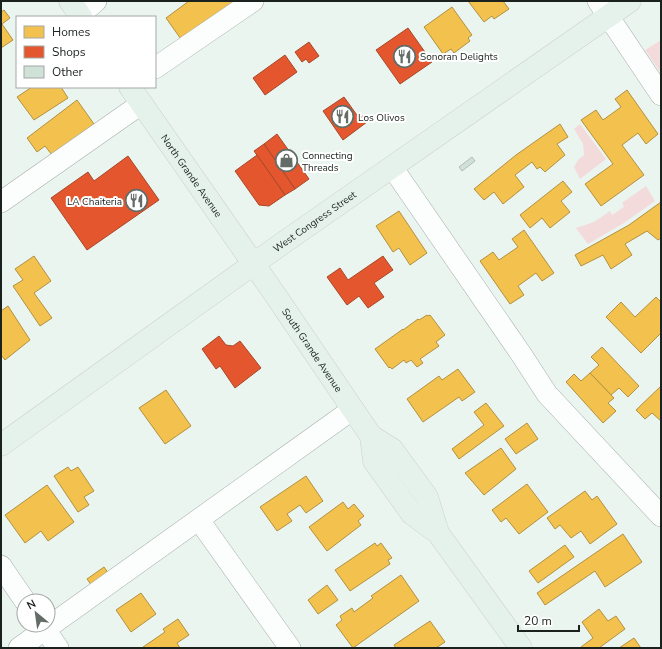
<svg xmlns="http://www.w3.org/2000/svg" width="662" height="649" viewBox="0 0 662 649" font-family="'Nunito Sans',sans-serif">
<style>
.green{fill:#f3dbdb}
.homes{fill:#f2c14e;stroke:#b29140}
.shops{fill:#e4572e;stroke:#a84729}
.building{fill:#d0e1d8;stroke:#b5bcb8}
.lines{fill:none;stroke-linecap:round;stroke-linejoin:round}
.minor-casing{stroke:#a7afab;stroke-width:22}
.major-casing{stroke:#cacfcc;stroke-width:23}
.minor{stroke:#fcfefd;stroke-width:21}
.major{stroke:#e5f1eb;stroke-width:22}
.labels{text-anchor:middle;stroke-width:4;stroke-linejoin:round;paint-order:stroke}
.poi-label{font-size:10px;fill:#1b221e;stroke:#fff;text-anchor:start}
.street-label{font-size:10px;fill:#1b221e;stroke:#fff}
</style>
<rect width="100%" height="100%" fill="#ebf5f0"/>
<g class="green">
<path d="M661,40V73L645,50Z"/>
<path d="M580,124L606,159L580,179L574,167L578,160L584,155L583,144L574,129Z"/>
<path d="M646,186L655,201L624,223L588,244L576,228L594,222L610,211L612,215L624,207L622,203Z"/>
</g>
<g class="homes">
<path d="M189,1H242L183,42L166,18Z"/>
<path d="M468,1H503L509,9L494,19L492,16L484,22Z"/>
<path d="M452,7L472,35L468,38L470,41L454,53L451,49L443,54L424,27Z"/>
<path d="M4,10L10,18L2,24L13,40L1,48V12Z"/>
<path d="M32,87H61L68,98L34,120L17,97Z"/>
<path d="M627,90L658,134L646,144L638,133L622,145L644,175L601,206L585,184L613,164L581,120L596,110L603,120L621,107L615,99Z"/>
<path d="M77,100L94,124L52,155L45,146L37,152L27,138Z"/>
<path d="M560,124L568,137L557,144L565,155L545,172L540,167L537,169L532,162L515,175L524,187L503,204L494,192L484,200L474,189L516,155Z"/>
<path d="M563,181L572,192L561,201L570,212L550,228L542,218L530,228L520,215Z"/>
<path d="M661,202V238L658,240L647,231L625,244L632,255L611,269L603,255L581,266L575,255L629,225Z"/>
<path d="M399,211L427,253L410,265L399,248L393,252L376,226Z"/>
<path d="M524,230L554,273L542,281L536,273L518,286L524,295L510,304L480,261L493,252L499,260L518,247L512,239Z"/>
<path d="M34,256L51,281L34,293L52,318L40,326L13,286L23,280L15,269Z"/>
<path d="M656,297L661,302V333L641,353L606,317L621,302L635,317Z"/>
<path d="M8,306L30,340L5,360L1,355V311Z"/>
<path d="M427,315L428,316L430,315L445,335L436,342L439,346L420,359L423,363L417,367L411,360L406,363L404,360L392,369L390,367L389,368L375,349L403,329V330L418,319L419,320Z"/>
<path d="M602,347L639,386L628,397L619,388L611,395L590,373L599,365L591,357Z"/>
<path d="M458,369L475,392L462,401L459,397L423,422L407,399L439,376L442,380Z"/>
<path d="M590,373L614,398L608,403L616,411L603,423L566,382L574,374L581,381Z"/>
<path d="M661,386V421L652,413L645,419L636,410Z"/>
<path d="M166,390L191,426L165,444L139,408Z"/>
<path d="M486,403L504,426L459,459L452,449L484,425L474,412Z"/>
<path d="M527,423L538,439L516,454L505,439Z"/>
<path d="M501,448L516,469L484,495L465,473Z"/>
<path d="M68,467L71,471L78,467L94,491L84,497L89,505L78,512L54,476Z"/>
<path d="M306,476L323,501L306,513L300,505L287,514L292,521L277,531L260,507Z"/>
<path d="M527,484L548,512L519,534L506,518L501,522L492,510Z"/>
<path d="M47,485L74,522L48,541L41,531L25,543L5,515Z"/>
<path d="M585,491L592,500L597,496L617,524L590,544L581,531L571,538L560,525L555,529L547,518Z"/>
<path d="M343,502L348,509L354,504L364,516L358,521L361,525L327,551L309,527Z"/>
<path d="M623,534L642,562L605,587L595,571L545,605L537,593Z"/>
<path d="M375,543L377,546L381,543L392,558L388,560L390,564L350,591L335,570Z"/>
<path d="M565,545L574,557L538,583L529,571Z"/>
<path d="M104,567L111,577L94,589L87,579Z"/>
<path d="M401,575L419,601L353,648L336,625L342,620L340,616L352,608L354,612L373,598L371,596Z"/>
<path d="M327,585L338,600L318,614L308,600Z"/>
<path d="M141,593L156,614L131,632L116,610Z"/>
<path d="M599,609L608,621L616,616L625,629L599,648H581V647L593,638L582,622Z"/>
<path d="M178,619L189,635L177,643L180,648H143V647L165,632L163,629Z"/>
<path d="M430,621L445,642L436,648H396L394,645Z"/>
<path d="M634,638L641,648H619Z"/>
</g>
<g class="shops">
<path d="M408,28L432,62L400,84L376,50Z"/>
<path d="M309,42L319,56L309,63L306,59L302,62L295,52Z"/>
<path d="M285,55L297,72L265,95L253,78Z"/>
<path d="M344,97L359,118L363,116L367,122L343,140L323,111Z"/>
<path d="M277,134L309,179L295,189L264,144Z"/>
<path d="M264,144L295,189L285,195L254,151Z"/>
<path d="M257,155L285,195L269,206L259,205L235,171Z"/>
<path d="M128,156L159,200L87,250L51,198L88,172L94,181Z"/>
<path d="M383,256L393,270L374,283L384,297L368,308L359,296L347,305L327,277L340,268L348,280Z"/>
<path d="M219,336L226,345L233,346L240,341L261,368L235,388L220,366L216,369L202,349Z"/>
</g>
<path class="building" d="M472,157L475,161L462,171L459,167Z"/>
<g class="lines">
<defs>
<g id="minor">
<path d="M598,1L661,95"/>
<path d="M80,15L96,1"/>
<path d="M155,68L253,1"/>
<path d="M392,167L521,354L547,394L661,516"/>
<path d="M1,202L141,104"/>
<path d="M199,520L290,648"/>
<path d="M1,566L25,601"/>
<path d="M42,625L58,648"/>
<path d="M19,648L353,409"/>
</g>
<g id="major">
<path d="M70,1L81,17"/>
<path id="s1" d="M130,87L276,296L371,436L392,449L427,497L438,533"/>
<path d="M371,436L374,461L412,514L438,533L521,648"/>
<path id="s2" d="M1,445L280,245L630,1"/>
</g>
</defs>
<use href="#minor" class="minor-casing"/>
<use href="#major" class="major-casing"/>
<use href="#minor" class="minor"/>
<use href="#major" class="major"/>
</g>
<defs>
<symbol id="restaurant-ring" viewBox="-11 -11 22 22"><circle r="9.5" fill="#fff" stroke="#646c68" stroke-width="1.5"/><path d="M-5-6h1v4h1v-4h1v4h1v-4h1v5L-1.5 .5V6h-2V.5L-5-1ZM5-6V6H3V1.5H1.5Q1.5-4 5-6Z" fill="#646c68"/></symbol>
<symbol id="shop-ring" viewBox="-11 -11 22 22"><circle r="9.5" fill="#fff" stroke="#646c68" stroke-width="1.5"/><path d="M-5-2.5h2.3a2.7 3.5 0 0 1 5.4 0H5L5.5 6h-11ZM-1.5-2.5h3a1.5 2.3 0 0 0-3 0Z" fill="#646c68"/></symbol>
</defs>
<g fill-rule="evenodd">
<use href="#restaurant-ring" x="392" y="44" width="25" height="25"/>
<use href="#restaurant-ring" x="330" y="104" width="25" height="25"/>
<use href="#shop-ring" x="274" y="148" width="25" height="25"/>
<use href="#restaurant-ring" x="124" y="188" width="25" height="25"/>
</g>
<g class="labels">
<g class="poi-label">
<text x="420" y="60">Sonoran Delights</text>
<text x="358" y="121">Los Olivos</text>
<text x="302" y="159">Connecting<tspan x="302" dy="12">Threads</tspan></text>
<text x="122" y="205" text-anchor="end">LA Chaiteria</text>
</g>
<g class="street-label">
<text dy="4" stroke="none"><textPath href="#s1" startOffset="108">North Grande Avenue</textPath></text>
<text dy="4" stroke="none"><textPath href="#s2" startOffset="385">West Congress Street</textPath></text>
<text dy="4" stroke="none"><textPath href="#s1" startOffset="320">South Grande Avenue</textPath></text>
</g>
</g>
<rect width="662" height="649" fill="none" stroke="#1b221e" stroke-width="4"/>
<rect x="16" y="16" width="140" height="72" fill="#ffffff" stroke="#a4a7a5"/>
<rect x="24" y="26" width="20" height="12" fill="#f2c14e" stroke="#a4a7a5"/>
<text x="52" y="36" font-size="12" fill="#1b221e">Homes</text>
<rect x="24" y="46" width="20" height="12" fill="#e4572e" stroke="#a4a7a5"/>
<text x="52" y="56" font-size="12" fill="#1b221e">Shops</text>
<rect x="24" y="66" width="20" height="12" fill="#d0e1d8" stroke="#a4a7a5"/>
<text x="52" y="76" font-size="12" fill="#1b221e">Other</text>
<g transform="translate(36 613) rotate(331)"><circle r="19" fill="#ffffff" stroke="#a4a7a5"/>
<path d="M0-3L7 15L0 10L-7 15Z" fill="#646c68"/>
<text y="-6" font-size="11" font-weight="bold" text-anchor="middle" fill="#1b221e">N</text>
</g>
<path d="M518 625v6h61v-6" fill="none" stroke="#1b221e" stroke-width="2"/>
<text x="524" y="625" font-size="12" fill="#1b221e" stroke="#ffffff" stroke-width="3" paint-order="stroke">20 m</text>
</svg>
